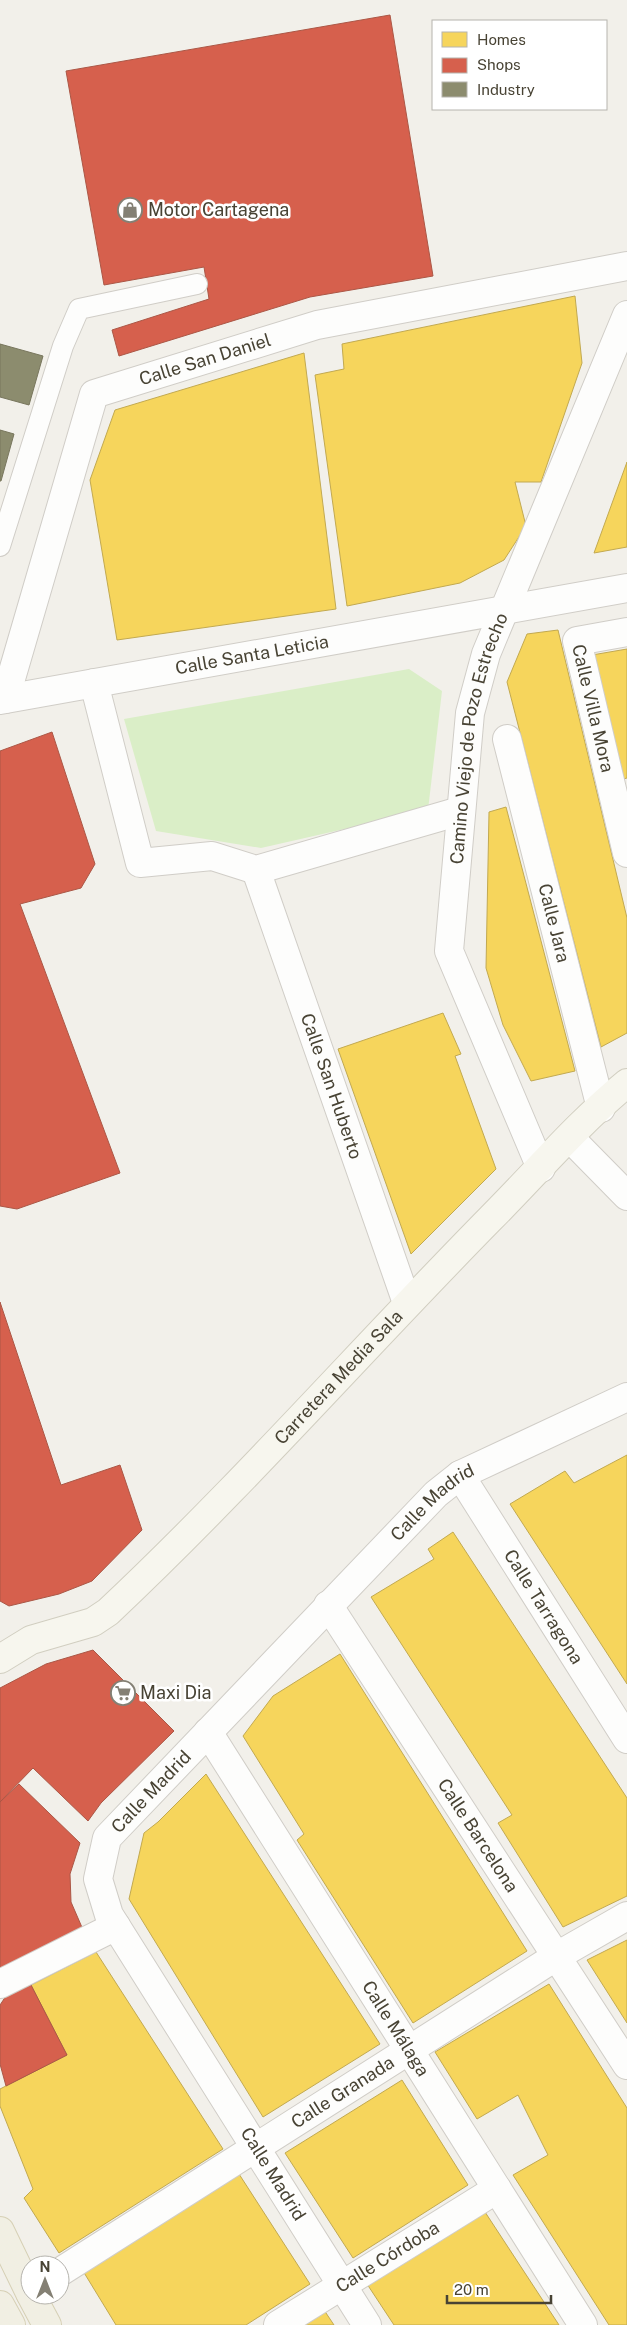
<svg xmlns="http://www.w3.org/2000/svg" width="627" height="2325" viewBox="0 0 627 2325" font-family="'Public Sans',sans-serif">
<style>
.green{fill:#daeec7}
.homes{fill:#f6d55c;stroke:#c2a950}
.shops{fill:#d6604d;stroke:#ab5746}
.industry{fill:#8c8c6e;stroke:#78765d}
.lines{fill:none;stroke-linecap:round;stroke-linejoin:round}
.lane-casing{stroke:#d0cdc7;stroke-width:22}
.street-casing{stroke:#d0cdc7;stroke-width:30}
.secondary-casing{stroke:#d1cec0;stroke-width:30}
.primary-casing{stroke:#d6d0b5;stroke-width:30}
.lane{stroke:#fdfdfc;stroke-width:20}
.street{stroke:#fdfdfc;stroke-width:28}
.secondary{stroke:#f7f6ee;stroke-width:28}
.primary{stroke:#f1efe3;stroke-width:28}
.labels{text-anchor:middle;stroke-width:5;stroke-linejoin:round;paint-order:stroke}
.poi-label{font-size:18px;fill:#484334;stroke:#fff;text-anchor:start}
.street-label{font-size:18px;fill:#484334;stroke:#fff}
</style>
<rect width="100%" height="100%" fill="#f2f0ea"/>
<path class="green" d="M409,669L442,691L428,810L261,848L156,831L124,719Z"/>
<g class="homes">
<path d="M575,296L582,363L541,482H515L526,526L504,560L460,583L347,606L315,375L344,369L342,344Z"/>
<path d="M304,353L336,609L117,640L90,480L115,410Z"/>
<path d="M627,462V547L594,553Z"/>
<path d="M558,630L627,918V1033L601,1047L507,682L527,634Z"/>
<path d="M627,649V778L623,779L592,655Z"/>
<path d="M506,807L575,1071L531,1081L503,1025L486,968L489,812Z"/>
<path d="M443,1013L461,1054L455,1056L496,1169L411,1254L338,1049Z"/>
<path d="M627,1455V1684L510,1504L565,1471L574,1483Z"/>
<path d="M453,1532L627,1798V1896L563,1927L498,1823L512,1815L371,1597L434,1559L428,1549Z"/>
<path d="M340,1654L527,1951L413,2023L297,1840L304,1834L243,1736L273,1696Z"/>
<path d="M206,1774L380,2044L263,2117L129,1899L144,1833L158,1822Z"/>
<path d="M627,1940V2023L587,1960Z"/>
<path d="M96,1952L223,2149L59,2253L24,2198L33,2189L0,2106V2089L67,2055L31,1985Z"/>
<path d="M549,1984L627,2108V2325H609L513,2175L548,2155L518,2095L477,2119L435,2052Z"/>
<path d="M402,2080L468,2185L353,2258L285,2153Z"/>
<path d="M239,2174L310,2284L246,2325H116L83,2271Z"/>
<path d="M485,2212L559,2325H394L367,2284Z"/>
<path d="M324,2310L334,2325H301Z"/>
</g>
<g class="shops">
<path d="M390,15L433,276L310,297L119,356L112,330L209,299L204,267L104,285L66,71Z"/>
<path d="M52,732L95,864L81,888L20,904L120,1173L17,1209L0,1206V751Z"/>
<path d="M0,1302L61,1485L120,1465L142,1530L92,1581L59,1594L9,1606L0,1601Z"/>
<path d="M93,1650L174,1731L101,1803L88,1821L33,1768L0,1802V1688L46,1664Z"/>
<path d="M19,1784L80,1843L70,1874L71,1902L84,1932L0,1974V1802Z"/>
<path d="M31,1985L67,2055L6,2086L0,2064V2005L6,1996Z"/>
</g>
<g class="industry">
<path d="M0,344L43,356L29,405L0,397Z"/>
<path d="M0,430L14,434L1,481H0Z"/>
</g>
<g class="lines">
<defs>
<path id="lane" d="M0,546L63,346L79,309L197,284"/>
<g id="street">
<path id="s1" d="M627,632L577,641L627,853"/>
<path d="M94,683L140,863L212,856L256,870L460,811"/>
<path id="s2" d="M5,699L94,394L317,325L627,266"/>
<path id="s3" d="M0,700L627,588"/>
<path id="s4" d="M507,739L601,1108"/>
<path id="s5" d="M256,870L407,1303"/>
<path d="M570,1138L627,1196"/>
<path id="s6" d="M541,1168L449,951L470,713L486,654L627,315"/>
<path id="s7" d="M460,1475L627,1739"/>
<path id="s8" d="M328,1605L627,2065"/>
<path id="s9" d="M208,1732L583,2325"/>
<path d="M0,1984L116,1926"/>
<path id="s10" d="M60,2272L557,1956L627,1916"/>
<path id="s11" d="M278,2325L497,2189"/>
<path id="s12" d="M367,2325L109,1915L98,1879L107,1838L436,1494L460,1475L627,1397"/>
</g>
<g id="secondary">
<path id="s13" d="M0,1659L31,1640L93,1622L108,1612C241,1487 362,1349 490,1219C535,1174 578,1123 627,1083"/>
</g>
<g id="primary">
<path d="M0,2231L30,2293"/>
<path d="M31,2295L47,2325"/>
<path d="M0,2305L11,2325"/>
</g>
</defs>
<use href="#lane" class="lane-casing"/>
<use href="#street" class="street-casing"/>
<use href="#secondary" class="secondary-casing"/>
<use href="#primary" class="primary-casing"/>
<use href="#lane" class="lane"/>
<use href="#street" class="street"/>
<use href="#secondary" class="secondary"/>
<use href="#primary" class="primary"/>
</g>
<defs>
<symbol id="shop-ring" viewBox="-11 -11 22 22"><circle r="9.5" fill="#fff" stroke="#848074" stroke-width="1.5"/><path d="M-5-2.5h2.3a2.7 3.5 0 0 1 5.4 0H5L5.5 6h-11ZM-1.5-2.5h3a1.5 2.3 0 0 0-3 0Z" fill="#848074"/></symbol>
<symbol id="supermarket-ring" viewBox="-11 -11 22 22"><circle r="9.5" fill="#fff" stroke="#848074" stroke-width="1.5"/><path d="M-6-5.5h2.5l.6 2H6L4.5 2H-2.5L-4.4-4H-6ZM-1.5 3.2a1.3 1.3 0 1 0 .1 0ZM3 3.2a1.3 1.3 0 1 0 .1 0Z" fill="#848074"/></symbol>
</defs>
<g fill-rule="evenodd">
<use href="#shop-ring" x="116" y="196" width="28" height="28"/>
<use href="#supermarket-ring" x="109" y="1679" width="28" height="28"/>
</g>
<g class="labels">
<g class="poi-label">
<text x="148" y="216">Motor Cartagena</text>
<text x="140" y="1699">Maxi Dia</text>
</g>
<g class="street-label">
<text dy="6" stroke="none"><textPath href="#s2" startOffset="434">Calle San Daniel</textPath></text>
<text dy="6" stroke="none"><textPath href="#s3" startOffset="256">Calle Santa Leticia</textPath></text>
<text dy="6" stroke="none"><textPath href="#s1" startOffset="120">Calle Villa Mora</textPath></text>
<text dy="6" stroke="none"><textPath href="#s6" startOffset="451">Camino Viejo de Pozo Estrecho</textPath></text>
<text dy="6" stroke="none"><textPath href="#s4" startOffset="190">Calle Jara</textPath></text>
<text dy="6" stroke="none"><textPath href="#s5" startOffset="229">Calle San Huberto</textPath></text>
<text dy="6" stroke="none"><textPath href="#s13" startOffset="448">Carretera Media Sala</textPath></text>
<text dy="6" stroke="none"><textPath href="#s12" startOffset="1032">Calle Madrid</textPath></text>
<text dy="6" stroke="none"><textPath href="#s7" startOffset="156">Calle Tarragona</textPath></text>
<text dy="6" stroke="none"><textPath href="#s12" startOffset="628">Calle Madrid</textPath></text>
<text dy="6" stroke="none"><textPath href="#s8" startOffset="275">Calle Barcelona</textPath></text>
<text dy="6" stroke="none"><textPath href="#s9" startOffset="351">Calle Málaga</textPath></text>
<text dy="6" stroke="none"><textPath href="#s10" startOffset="335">Calle Granada</textPath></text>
<text transform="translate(273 2174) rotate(58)" y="6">Calle Madrid</text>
<text dy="6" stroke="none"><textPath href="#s11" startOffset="129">Calle Córdoba</textPath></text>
</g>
</g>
<rect x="432" y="20" width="175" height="90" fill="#ffffff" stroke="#b6b4ae"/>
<rect x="442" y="32" width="25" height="15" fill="#f6d55c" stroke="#b6b4ae"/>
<text x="477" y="45" font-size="15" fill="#484334">Homes</text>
<rect x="442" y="58" width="25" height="15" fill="#d6604d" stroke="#b6b4ae"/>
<text x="477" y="70" font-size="15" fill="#484334">Shops</text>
<rect x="442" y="82" width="25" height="15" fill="#8c8c6e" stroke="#b6b4ae"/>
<text x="477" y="95" font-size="15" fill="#484334">Industry</text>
<g transform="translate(45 2280)"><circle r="24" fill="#ffffff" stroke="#b6b4ae"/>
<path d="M0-4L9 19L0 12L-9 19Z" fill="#848074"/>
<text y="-8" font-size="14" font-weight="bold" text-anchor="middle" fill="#484334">N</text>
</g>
<path d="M447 2295v8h104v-8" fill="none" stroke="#484334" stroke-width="2.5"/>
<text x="454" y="2295" font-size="15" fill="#484334" stroke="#ffffff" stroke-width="4" paint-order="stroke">20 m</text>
</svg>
